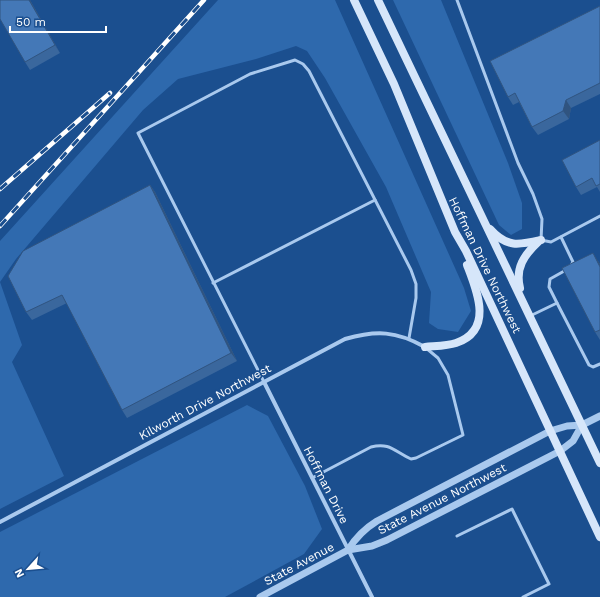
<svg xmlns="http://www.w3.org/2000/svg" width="600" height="597" viewBox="0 0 600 597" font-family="'Work Sans',sans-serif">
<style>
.green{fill:#2e69ad}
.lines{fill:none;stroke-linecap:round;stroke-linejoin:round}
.service{stroke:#a9c9ee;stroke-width:3}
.minor{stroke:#a9c9ee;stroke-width:4}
.tertiary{stroke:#a9c9ee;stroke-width:7}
.secondary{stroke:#d6e6fa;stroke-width:8}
.rail-casing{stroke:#fff;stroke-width:4.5}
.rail{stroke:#1b4f8f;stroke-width:3;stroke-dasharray:9;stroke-linecap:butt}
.wall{fill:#3a679d}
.shaded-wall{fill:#305480}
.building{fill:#4478b7;stroke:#305480}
.labels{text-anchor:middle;stroke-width:3.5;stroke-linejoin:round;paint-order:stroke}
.street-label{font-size:12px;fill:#fff;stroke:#1b4f8f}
</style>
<rect width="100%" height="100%" fill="#1b4f8f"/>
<g class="green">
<path d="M218,0H335L464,288L471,311L458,332L438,329L429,323L431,292L386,187L325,78L307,51L296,46L256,59L178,79L143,110L16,259L0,282L22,345L12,362L64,476L0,509V241Z"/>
<path d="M393,0H441L508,163L522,203V229L511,235L499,225Z"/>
<path d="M247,405L268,416L305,486L322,529L304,554L225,597H0V532Z"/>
</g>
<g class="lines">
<g class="service">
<path d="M457,0L518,163L533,194L542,219L541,240L551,242L600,216"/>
<path d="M561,237L573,262L571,265"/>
<path d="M213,283L375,200"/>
<path d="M557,303L549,287L550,279L566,270"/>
<path d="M530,316L557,303L589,365L593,367L600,364"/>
<path d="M264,382L138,133L250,74L295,60L303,64L309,71L411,270L416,284V298L409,338"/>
<path d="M312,478L371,447C390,442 395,452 411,459L416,458L463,435L448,375L438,358L426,348"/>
<path d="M457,536L512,509L549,584L523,597"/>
</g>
<g class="minor">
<path d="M264,382L372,597"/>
<path d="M0,522L345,339C377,330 396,331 425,347"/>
</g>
<g class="tertiary">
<path d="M348,550C356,537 364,529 377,521L550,431L567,426L582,425L600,416"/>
<path d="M260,597L348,550L372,546L387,540L560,451L573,441L582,425"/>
</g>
<g class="secondary">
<path d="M354,0L394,84L455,232L466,251L600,537"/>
<path d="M378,0L600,463"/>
<path d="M490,229C507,248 519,245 541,240"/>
<path d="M520,288C515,268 524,255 539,241"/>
<path d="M425,347C435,346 447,346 456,343C494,330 477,291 467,265"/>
</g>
<defs>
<g id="rail">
<path d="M0,189L110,93"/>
<path d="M0,226L204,0"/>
</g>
</defs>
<use href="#rail" class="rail-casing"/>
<use href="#rail" class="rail"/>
</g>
<g class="wall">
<path d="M30,0L60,53L30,70L25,62Z"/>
<path d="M600,6V94L571,108L569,119L538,135L532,127L519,102L513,105L508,97Z"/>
<path d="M600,140V192L597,187L581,195L576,187Z"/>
<path d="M150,185L155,192L237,361L127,418L122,410L67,303L32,320L26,312Z"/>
<path d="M598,261L600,264V340L595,332Z"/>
</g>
<g class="shaded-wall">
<path d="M29,0H30L60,53L55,45Z"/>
<path d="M566,100L571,108L569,119L563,111Z"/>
<path d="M150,185L155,192L237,361L231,353Z"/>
<path d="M593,253L600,264V267Z"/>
</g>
<g class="building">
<path d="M0,0H29L55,45L25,62L0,19Z"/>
<path d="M600,6V83L566,100L563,111L532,127L515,93L508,97L490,61Z"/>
<path d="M600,140V184L596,186L592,178L576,187L562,160Z"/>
<path d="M150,185L231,353L122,410L62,295L26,312L8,276L23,251Z"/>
<path d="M593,253L600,267V330L595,332L562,268Z"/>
</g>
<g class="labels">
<g class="street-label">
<text transform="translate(485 265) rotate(64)" y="4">Hoffman Drive Northwest</text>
<text transform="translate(205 402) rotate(-28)" y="4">Kilworth Drive Northwest</text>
<text transform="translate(326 485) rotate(63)" y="4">Hoffman Drive</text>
<text transform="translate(442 499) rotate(-27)" y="4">State Avenue Northwest</text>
<text transform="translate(299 564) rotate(-28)" y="4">State Avenue</text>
</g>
</g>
<g transform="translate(28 569) rotate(243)" stroke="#1b4f8f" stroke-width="3" paint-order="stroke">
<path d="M0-3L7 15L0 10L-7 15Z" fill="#ffffff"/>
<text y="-6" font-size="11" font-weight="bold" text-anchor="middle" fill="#ffffff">N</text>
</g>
<path d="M10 26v6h96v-6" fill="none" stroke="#ffffff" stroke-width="2"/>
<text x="16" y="26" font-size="12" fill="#ffffff" stroke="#1b4f8f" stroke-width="3" paint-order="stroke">50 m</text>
</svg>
